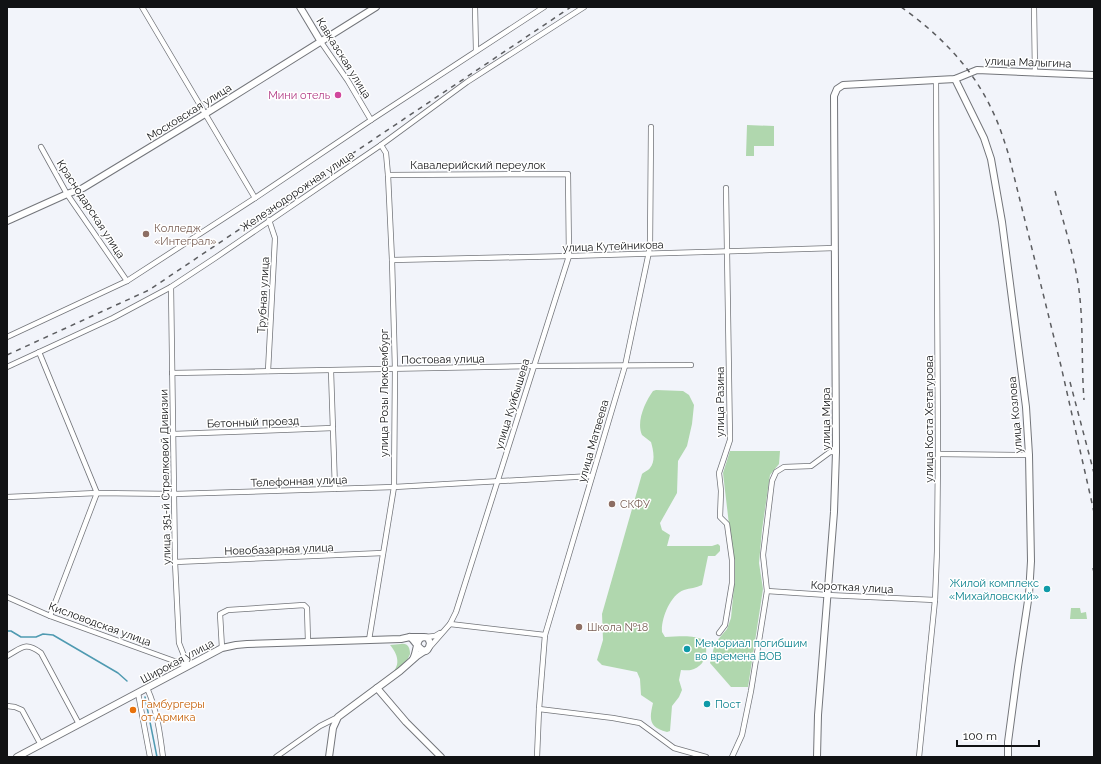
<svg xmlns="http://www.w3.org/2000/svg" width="1101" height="764" viewBox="0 0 1101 764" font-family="Raleway,sans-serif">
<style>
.green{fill:#b0d7ae}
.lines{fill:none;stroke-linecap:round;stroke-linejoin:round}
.stream{stroke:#4f9ab1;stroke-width:1.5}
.street-casing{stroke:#73757a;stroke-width:6}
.secondary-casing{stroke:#73757a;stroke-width:8}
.street{stroke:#fff;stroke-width:4.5}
.secondary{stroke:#fff;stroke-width:6}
.rail{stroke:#5c5d60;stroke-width:1.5;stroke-dasharray:5 5;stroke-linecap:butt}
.hotel-dot{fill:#d1479c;stroke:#fff;stroke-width:1.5}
.education-dot{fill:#8d6e63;stroke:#fff;stroke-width:1.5}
.culture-dot{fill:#0f9aa8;stroke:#fff;stroke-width:1.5}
.food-dot{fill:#e8710a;stroke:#fff;stroke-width:1.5}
.labels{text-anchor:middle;stroke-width:3;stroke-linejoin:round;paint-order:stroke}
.street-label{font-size:11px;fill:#111214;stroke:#fff}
.hotel-label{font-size:11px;fill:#b23c85;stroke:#fff;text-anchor:end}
.education-label{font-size:11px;fill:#785e54;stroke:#fff;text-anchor:start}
.culture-label{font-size:11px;fill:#0d838f;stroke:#fff;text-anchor:start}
.food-label{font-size:11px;fill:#c56008;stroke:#fff;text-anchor:start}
</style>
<rect width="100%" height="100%" fill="#f2f4fa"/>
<g class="green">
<path d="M747,125L774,126V146H754V156H746Z"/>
<path d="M656,390L683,391L689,395L694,405L692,424L687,446L678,461L677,493L660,523L662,530L670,535L667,546H712L718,544L720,546V551L715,556H708L702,585C696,588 690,588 684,590C670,595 661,619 662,632L665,637C679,637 693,634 705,641C708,652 706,664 694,669C690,671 685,670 681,670L679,680L682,690L679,697L672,706L670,731L667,732C649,727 649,720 653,703L641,695L640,679L637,672L602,665L597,660L603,640L602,614L642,474C644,472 649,470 650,468C656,461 653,449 651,442L642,435C636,422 645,402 653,391Z"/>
<path d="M730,451H780L779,464L770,475L762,530L759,563L763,589L748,687H731L710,663L715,643L727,629L731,618L735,576L723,473Z"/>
<path d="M1071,608H1080L1081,613L1086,612L1087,619H1070Z"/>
<path d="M401,644C408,643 410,648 410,654L406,663L396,673L394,671C401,662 396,652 390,645Z"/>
</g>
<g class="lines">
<g class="stream">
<path d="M7,631H11L21,637H36L43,634L53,635L118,673L127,681"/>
<path d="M145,697L157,757"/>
</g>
<defs>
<g id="street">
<path d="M142,7L255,198"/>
<path d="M475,7L476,51"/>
<path d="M1034,7L1035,73"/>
<path d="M321,42L348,81L371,120"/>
<path d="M41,147L67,194L127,281"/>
<path d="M388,175L568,174L569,256L456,612L450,624L429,648"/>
<path d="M392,260L569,256L835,248"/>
<path d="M171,287L175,562L179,643L188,666"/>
<path d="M7,337L127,281L255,198L371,120L544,7"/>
<path d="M39,352L97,493L50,616"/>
<path d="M7,367L113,318L171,287L215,258L381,145L467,82L584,7"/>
<path d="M268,371L275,238L269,220"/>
<path d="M331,371L335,489"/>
<path d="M172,373L534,366L691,365"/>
<path d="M173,434L333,428"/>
<path d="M938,454L1029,455"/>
<path d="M7,497L97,493L174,494L394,487L592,476"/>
<path d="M175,562L383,553"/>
<path d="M767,591L827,595L935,600"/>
<path d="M7,597L50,616L188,666"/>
<path d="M450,624L545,635"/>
<path d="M719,633L725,625L732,583V560L727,524L720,517L721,491L719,473L730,440L726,188"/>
<path d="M425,637L435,636L440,633"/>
<path d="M369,640L394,487L395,369L392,260L388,175L386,153L381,145"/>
<path d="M222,648L220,614L228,610L304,605L307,608L308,642"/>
<path d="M7,656C22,648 25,641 41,653L79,724"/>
<path d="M147,688C157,710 160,733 163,757"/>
<path d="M138,693L150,757"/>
<path d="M7,706L15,707L22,710L41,745"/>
<path d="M539,709L613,718L640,723L674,748L706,757"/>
<path d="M276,757L320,726L338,717"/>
<path d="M537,757L539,709L545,635L625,366L650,247L651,127"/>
<path d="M732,757L742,735L751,691L767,591L763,555L772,481L776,472L784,467L811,466L830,452H836"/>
<path d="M919,757L935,600L937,551L938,454L936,81"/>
</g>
<g id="secondary">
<path d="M300,7L321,42"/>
<path d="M955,79L984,138L991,159L1002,222L1026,407L1029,455L1031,561L1029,594L1018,667L1008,742V757"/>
<path d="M7,221L67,194L83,188L205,114L376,7"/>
<path d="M410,637C415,640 426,663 430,643L428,638C415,633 418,651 413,659"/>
<path d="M377,688L406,722L441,757"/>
<path d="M17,757L222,648L236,645L247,644L401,639L410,637H422"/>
<path d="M329,757L333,728L338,717L400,671L417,656L426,650"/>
<path d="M817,757L818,715L834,512L836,452L834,96L837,89L843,85L955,79L977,70L1094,75"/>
</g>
</defs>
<use href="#street" class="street-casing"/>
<use href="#secondary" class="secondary-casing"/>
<use href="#street" class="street"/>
<use href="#secondary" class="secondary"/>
<g class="rail">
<path d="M901,7C939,34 972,67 992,110C999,124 1004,140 1009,156L1061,366L1094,512"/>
<path d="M1055,191C1063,221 1073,252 1078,283C1084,321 1081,361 1084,400"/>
<path d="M7,355L149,290L571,7"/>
<path d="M1070,382L1094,473"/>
<path d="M1093,568L1094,572"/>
</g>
</g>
<circle class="hotel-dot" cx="338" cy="95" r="4"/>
<g class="education-dot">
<circle cx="146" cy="234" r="4"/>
<circle cx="612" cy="504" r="4"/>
<circle cx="579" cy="627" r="4"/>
</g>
<g class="culture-dot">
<circle cx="1047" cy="589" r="4"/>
<circle cx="687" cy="649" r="4"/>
<circle cx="707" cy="704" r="4"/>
</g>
<circle class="food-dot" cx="133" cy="710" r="4"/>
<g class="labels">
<g class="street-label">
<text transform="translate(344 58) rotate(58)" y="4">Кавказская улица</text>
<text transform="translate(1028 62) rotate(2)" y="4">улица Малыгина</text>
<text transform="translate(189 112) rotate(-32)" y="4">Московская улица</text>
<text x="478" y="169">Кавалерийский переулок</text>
<text transform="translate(297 191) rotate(-34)" y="4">Железнодорожная улица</text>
<text transform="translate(91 209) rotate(57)" y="4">Краснодарская улица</text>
<text transform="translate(613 246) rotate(-2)" y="4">улица Кутейникова</text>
<text transform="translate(263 295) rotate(-87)" y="4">Трубная улица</text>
<text transform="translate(443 359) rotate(-1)" y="4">Постовая улица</text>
<text transform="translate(384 393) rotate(-90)" y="4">улица Розы Люксембург</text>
<text transform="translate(720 402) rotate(-90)" y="4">улица Разина</text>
<text transform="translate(512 404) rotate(-73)" y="4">улица Куйбышева</text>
<text transform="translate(1015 415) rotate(-95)" y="4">улица Козлова</text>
<text transform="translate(826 419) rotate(-90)" y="4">улица Мира</text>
<text transform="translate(929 419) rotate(-90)" y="4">улица Коста Хетагурова</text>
<text transform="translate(253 422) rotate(-2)" y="4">Бетонный проезд</text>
<text transform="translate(593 441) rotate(-74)" y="4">улица Матвеева</text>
<text transform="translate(165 477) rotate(-91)" y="4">улица 351-й Стрелковой Дивизии</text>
<text transform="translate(299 481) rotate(-2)" y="4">Телефонная улица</text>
<text transform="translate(279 549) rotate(-2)" y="4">Новобазарная улица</text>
<text transform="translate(852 587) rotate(3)" y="4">Короткая улица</text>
<text transform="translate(100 624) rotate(20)" y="4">Кисловодская улица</text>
<text transform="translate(177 661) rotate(-28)" y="4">Широкая улица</text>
</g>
<g class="hotel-label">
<text x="330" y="99">Мини отель</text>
</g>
<g class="education-label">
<text x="154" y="232">Колледж<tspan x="154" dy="13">«Интеграл»</tspan></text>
<text x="620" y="508">СКФУ</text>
<text x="587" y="631">Школа №18</text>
</g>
<g class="culture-label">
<text x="1039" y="587" text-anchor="end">Жилой комплекс<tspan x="1039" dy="13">«Михайловский»</tspan></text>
<text x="695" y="647">Мемориал погибшим<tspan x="695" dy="13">во времена ВОВ</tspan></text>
<text x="715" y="708">Пост</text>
</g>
<g class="food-label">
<text x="141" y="708">Гамбургеры<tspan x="141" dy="13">от Армика</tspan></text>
</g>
</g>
<rect width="1101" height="764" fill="none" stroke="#111214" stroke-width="16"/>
<path d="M957 740v6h82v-6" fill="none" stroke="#111214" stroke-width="2"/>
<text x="963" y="740" font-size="12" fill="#111214" stroke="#ffffff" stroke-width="3" paint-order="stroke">100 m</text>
</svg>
